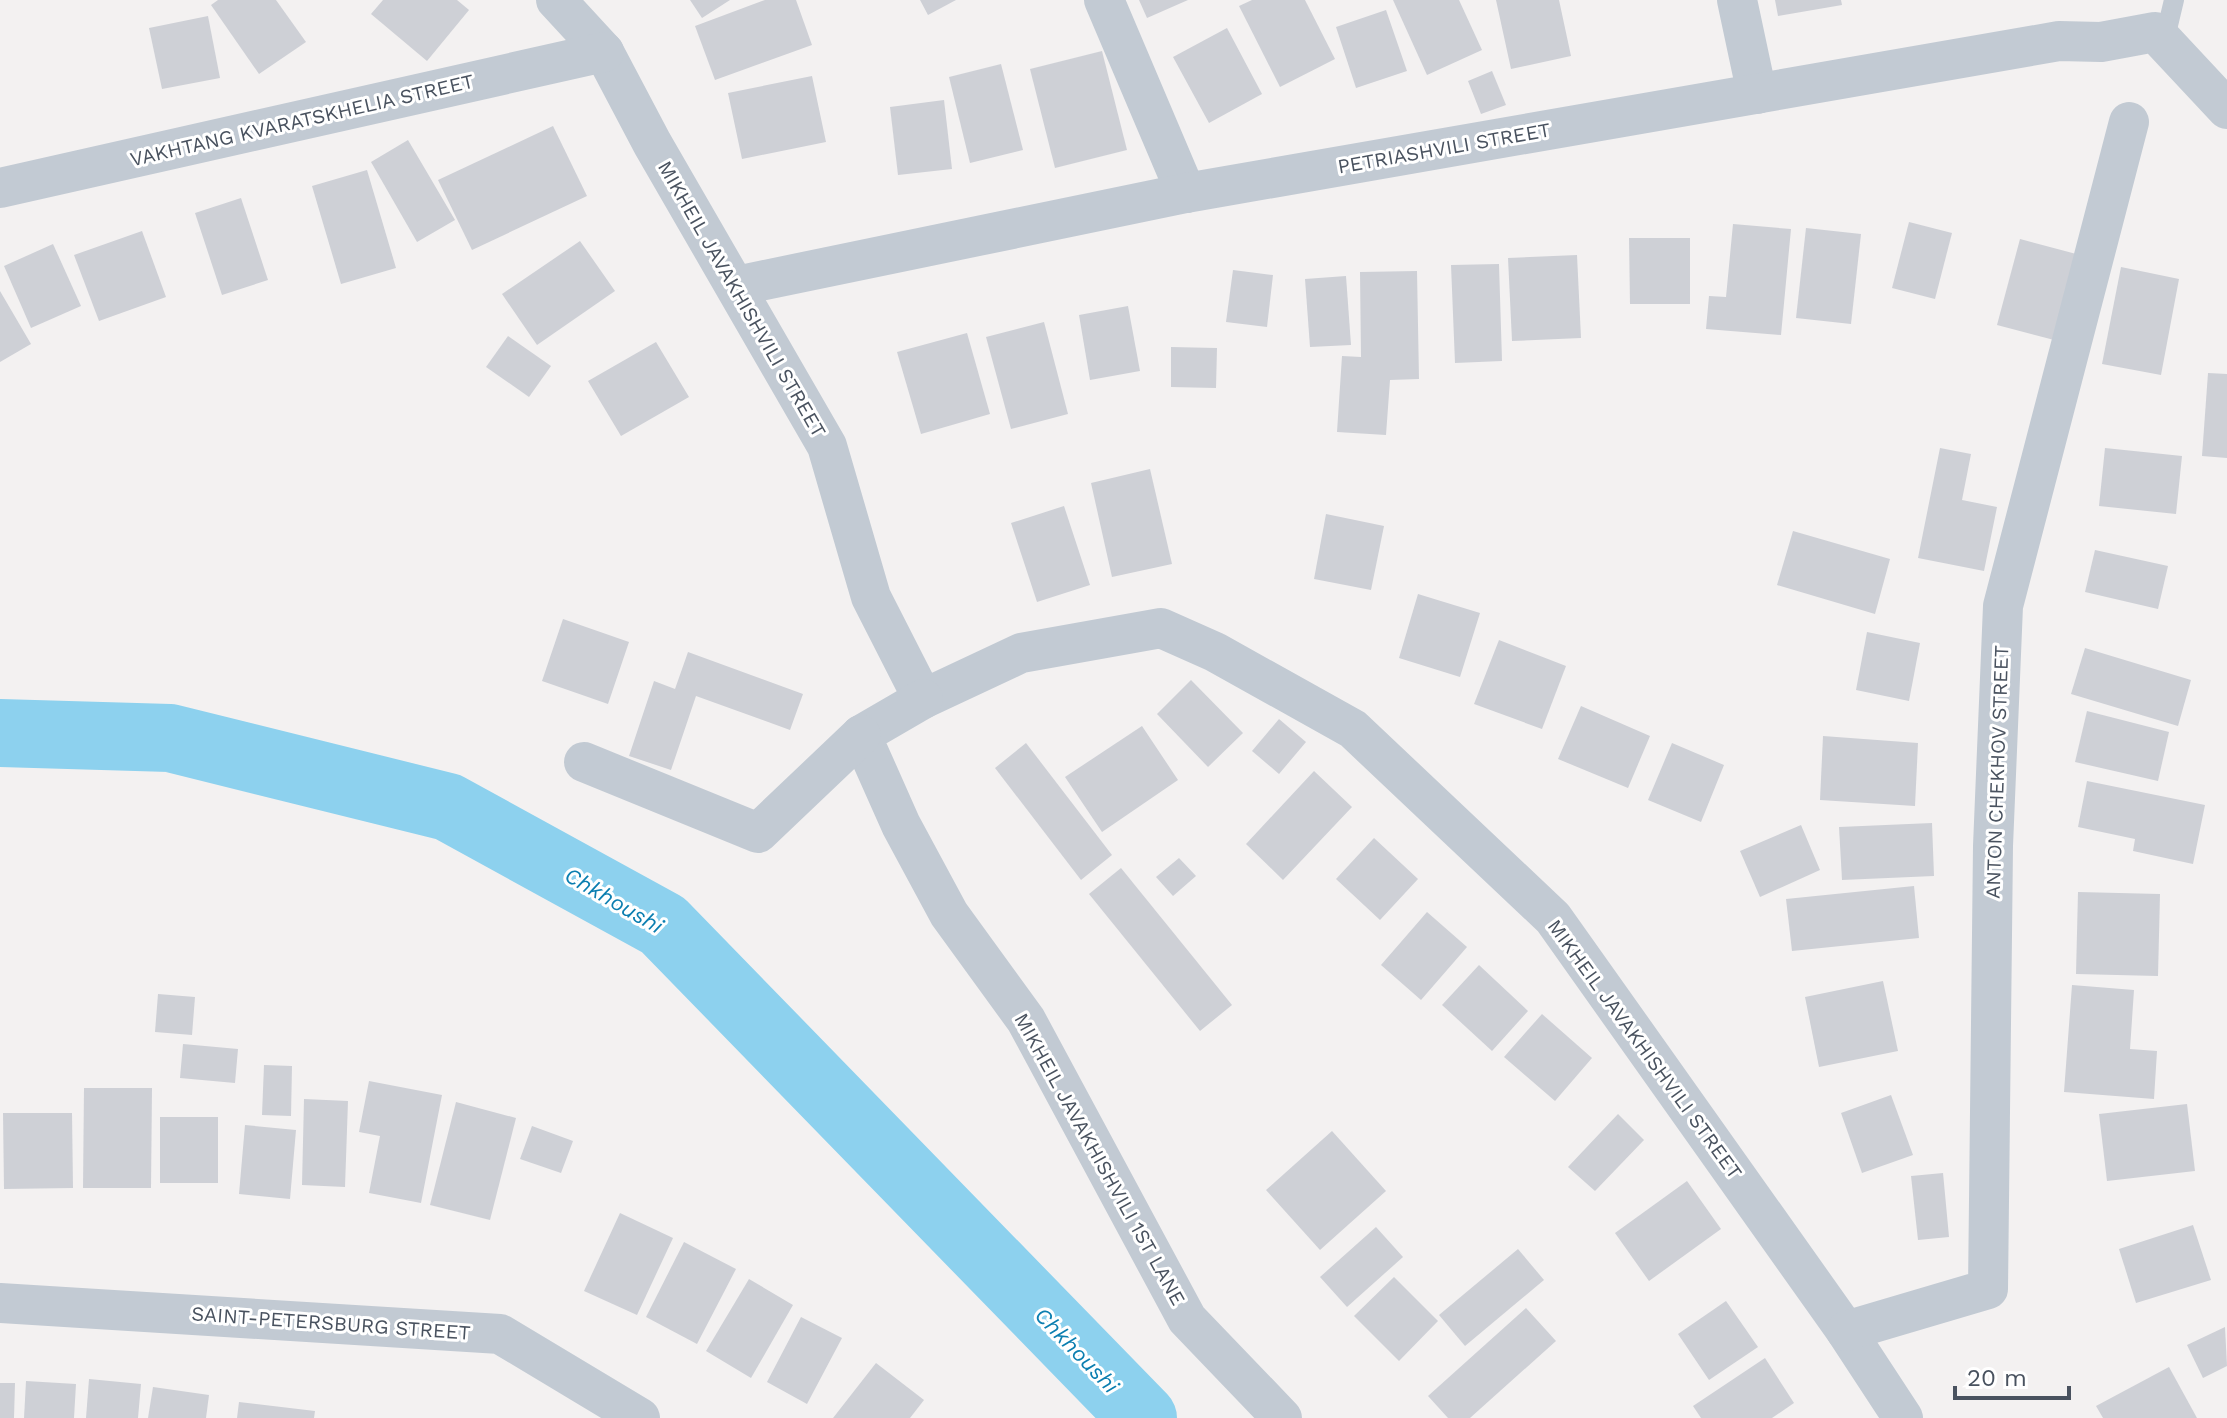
<svg xmlns="http://www.w3.org/2000/svg" width="2227" height="1418" viewBox="0 0 2227 1418" font-family="'Work Sans',sans-serif">
<style>
.lines{fill:none;stroke-linecap:round;stroke-linejoin:round}
.river{stroke:#8dd1ee;stroke-width:68}
.building{fill:#ced0d6}
.service{stroke:#c2cad3;stroke-width:20}
.minor{stroke:#c2cad3;stroke-width:40}
.labels{text-anchor:middle;stroke-width:6;stroke-linejoin:round;paint-order:stroke}
.street-label{font-size:20px;fill:#49525f;stroke:#fff}
.water-label{font-size:22px;font-style:italic;fill:#0b7eb0;stroke:#fff}
</style>
<rect width="100%" height="100%" fill="#f3f1f1"/>
<g class="lines">
<path class="river" d="M0,733L170,738L448,807L663,925L1143,1418"/>
</g>
<g class="building">
<path d="M218,0H276L306,42L259,74L211,5Z"/>
<path d="M383,0H457L469,10L427,61L371,14Z"/>
<path d="M690,0H730L702,18Z"/>
<path d="M765,0H796L812,45L715,80L695,26Z"/>
<path d="M920,0H956L928,15Z"/>
<path d="M1139,0H1188L1147,18Z"/>
<path d="M1252,0H1305L1335,59L1280,87L1239,6Z"/>
<path d="M1393,0H1459L1482,50L1427,75Z"/>
<path d="M1496,0H1559L1571,56L1511,69Z"/>
<path d="M1775,0H1841L1842,5L1778,16Z"/>
<path d="M1386,10L1407,71L1356,88L1336,27Z"/>
<path d="M208,16L220,78L162,89L149,28Z"/>
<path d="M1227,28L1262,94L1209,123L1173,57Z"/>
<path d="M1102,51L1127,150L1055,168L1030,69Z"/>
<path d="M1001,64L1023,150L970,163L949,77Z"/>
<path d="M1492,71L1506,105L1481,114L1468,81Z"/>
<path d="M812,76L826,142L742,159L728,93Z"/>
<path d="M944,100L952,169L898,175L890,107Z"/>
<path d="M553,126L587,196L472,250L438,180Z"/>
<path d="M408,140L455,220L417,242L371,162Z"/>
<path d="M367,170L396,268L341,284L312,186Z"/>
<path d="M241,198L268,280L222,295L195,213Z"/>
<path d="M1909,222L1952,233L1935,299L1892,288Z"/>
<path d="M1733,224L1791,229L1781,335L1706,329L1709,296L1726,297Z"/>
<path d="M1806,228L1861,234L1851,324L1796,318Z"/>
<path d="M142,231L166,297L99,321L74,255Z"/>
<path d="M1629,238H1690V304H1630Z"/>
<path d="M2020,239L2080,255L2058,341L1997,325Z"/>
<path d="M580,241L615,291L537,345L502,294Z"/>
<path d="M53,244L81,306L31,328L4,266Z"/>
<path d="M1577,255L1581,338L1512,341L1508,258Z"/>
<path d="M1499,264L1502,361L1455,363L1451,265Z"/>
<path d="M2121,267L2179,279L2161,375L2102,364Z"/>
<path d="M1233,270L1273,275L1267,327L1226,322Z"/>
<path d="M1417,271L1419,379L1390,380L1386,435L1337,432L1342,356L1361,357L1360,272Z"/>
<path d="M1346,276L1351,345L1310,347L1305,279Z"/>
<path d="M0,291L31,344L0,362Z"/>
<path d="M1128,306L1140,371L1090,380L1079,315Z"/>
<path d="M1044,322L1068,414L1011,429L986,337Z"/>
<path d="M967,333L990,414L921,434L897,352Z"/>
<path d="M508,336L551,366L529,397L486,367Z"/>
<path d="M656,342L689,397L621,436L588,381Z"/>
<path d="M1171,347L1217,348L1216,388L1171,387Z"/>
<path d="M2208,373L2227,374V458L2202,456Z"/>
<path d="M1940,448L1971,454L1962,500L1997,507L1984,571L1918,558Z"/>
<path d="M2105,448L2182,456L2176,514L2099,506Z"/>
<path d="M1150,469L1172,564L1112,577L1091,483Z"/>
<path d="M1064,506L1090,585L1037,602L1011,523Z"/>
<path d="M1326,514L1384,526L1371,590L1314,579Z"/>
<path d="M1793,531L1890,559L1875,614L1777,585Z"/>
<path d="M2095,550L2168,566L2158,609L2085,592Z"/>
<path d="M1418,594L1480,613L1460,677L1399,658Z"/>
<path d="M563,619L629,642L608,704L542,681Z"/>
<path d="M1867,632L1920,643L1909,701L1856,690Z"/>
<path d="M1499,640L1566,666L1542,729L1474,704Z"/>
<path d="M2085,648L2191,680L2178,726L2071,694Z"/>
<path d="M688,652L803,694L790,730L696,696L671,770L629,756L654,681L675,689Z"/>
<path d="M1191,680L1243,733L1208,767L1157,714Z"/>
<path d="M1581,706L1650,736L1628,788L1558,759Z"/>
<path d="M2087,711L2169,732L2158,781L2075,762Z"/>
<path d="M1279,719L1306,742L1279,774L1252,751Z"/>
<path d="M1142,726L1178,780L1102,832L1065,777Z"/>
<path d="M1823,736L1918,743L1915,806L1820,800Z"/>
<path d="M1026,743L1112,855L1081,880L995,768Z"/>
<path d="M1672,743L1724,765L1701,822L1648,800Z"/>
<path d="M1314,771L1352,807L1283,880L1246,844Z"/>
<path d="M2087,781L2205,805L2193,864L2133,851L2135,839L2078,827Z"/>
<path d="M1932,823L1934,876L1842,880L1839,827Z"/>
<path d="M1801,825L1820,870L1760,897L1740,851Z"/>
<path d="M1374,838L1418,879L1380,920L1336,879Z"/>
<path d="M1179,858L1196,876L1173,896L1156,877Z"/>
<path d="M1121,868L1232,1005L1200,1031L1089,894Z"/>
<path d="M1914,886L1919,938L1792,951L1786,899Z"/>
<path d="M2078,892L2160,894L2158,976L2076,974Z"/>
<path d="M1427,912L1467,947L1421,1000L1381,965Z"/>
<path d="M1479,965L1528,1011L1492,1051L1442,1005Z"/>
<path d="M1883,981L1898,1051L1819,1067L1805,997Z"/>
<path d="M2072,985L2134,990L2130,1049L2157,1051L2154,1099L2064,1092Z"/>
<path d="M158,994L195,997L192,1035L155,1032Z"/>
<path d="M1542,1014L1592,1058L1555,1101L1504,1057Z"/>
<path d="M183,1044L238,1049L235,1083L180,1078Z"/>
<path d="M264,1065L292,1066L291,1116L262,1115Z"/>
<path d="M369,1081L442,1095L421,1203L369,1193L380,1136L359,1132Z"/>
<path d="M84,1088H152L151,1188H83Z"/>
<path d="M1891,1095L1913,1155L1862,1173L1841,1113Z"/>
<path d="M304,1099L348,1101L345,1187L302,1185Z"/>
<path d="M456,1102L516,1118L490,1220L430,1205Z"/>
<path d="M2187,1104L2195,1171L2107,1181L2099,1114Z"/>
<path d="M3,1113H72L73,1188L4,1189Z"/>
<path d="M1618,1114L1644,1140L1595,1191L1568,1167Z"/>
<rect x="160" y="1117" width="58" height="66"/>
<path d="M245,1125L296,1130L290,1199L239,1194Z"/>
<path d="M532,1126L573,1141L561,1173L520,1159Z"/>
<path d="M1332,1131L1386,1191L1320,1250L1266,1190Z"/>
<path d="M1943,1173L1949,1237L1918,1240L1911,1176Z"/>
<path d="M1687,1181L1721,1229L1649,1281L1615,1233Z"/>
<path d="M620,1213L673,1238L637,1315L584,1291Z"/>
<path d="M2193,1225L2211,1280L2136,1303L2119,1249Z"/>
<path d="M1376,1227L1403,1257L1347,1307L1320,1277Z"/>
<path d="M684,1242L736,1269L697,1344L646,1317Z"/>
<path d="M1518,1249L1544,1280L1465,1346L1439,1315Z"/>
<path d="M1394,1277L1438,1321L1399,1361L1354,1316Z"/>
<path d="M749,1279L793,1305L751,1378L706,1351Z"/>
<path d="M1726,1301L1758,1347L1709,1380L1678,1334Z"/>
<path d="M1526,1308L1556,1341L1470,1418H1448L1428,1396Z"/>
<path d="M801,1317L842,1338L807,1404L767,1382Z"/>
<path d="M2225,1327L2227,1366L2203,1378L2187,1345Z"/>
<path d="M1765,1358L1794,1403L1772,1418H1701L1693,1406Z"/>
<path d="M876,1363L924,1400L910,1418H833Z"/>
<path d="M2169,1367L2197,1418H2103L2096,1406Z"/>
<path d="M89,1379L141,1384L138,1418H86Z"/>
<path d="M26,1381L76,1384L74,1418H24Z"/>
<path d="M0,1383H15L14,1418H0Z"/>
<path d="M153,1387L209,1395L206,1418H148Z"/>
<path d="M239,1402L315,1411L314,1418H237Z"/>
</g>
<g class="lines">
<path class="service" d="M2164,42L2174,0"/>
<g class="minor">
<path d="M556,0L604,52L652,143L827,446L871,597L923,699L1021,653L1161,628L1215,652L1353,729L1553,918L1846,1331L1903,1418"/>
<path d="M1104,0L1186,193"/>
<path d="M1737,0L1757,94"/>
<path d="M0,188L604,52"/>
<path d="M736,286L1186,193L2059,41L2101,42L2155,32L2227,109"/>
<path d="M923,699L861,735L901,825L949,914L1026,1020L1187,1319L1282,1418"/>
<path d="M584,762L758,833L861,735"/>
<path d="M0,1303L500,1334L640,1418"/>
<path d="M1846,1331L1988,1289L1993,846L2003,606L2129,122"/>
</g>
</g>
<g class="labels">
<g class="street-label">
<text transform="translate(302 120) rotate(-13)" y="7">VAKHTANG KVARATSKHELIA STREET</text>
<text transform="translate(1444 148) rotate(-10)" y="7">PETRIASHVILI STREET</text>
<text transform="translate(742 299) rotate(60)" y="7">MIKHEIL JAVAKHISHVILI STREET</text>
<text transform="translate(1997 772) rotate(-88)" y="7">ANTON CHEKHOV STREET</text>
<text transform="translate(1645 1049) rotate(54)" y="7">MIKHEIL JAVAKHISHVILI STREET</text>
<text transform="translate(1100 1159) rotate(61)" y="7">MIKHEIL JAVAKHISHVILI 1ST LANE</text>
<text transform="translate(331 1323) rotate(4)" y="7">SAINT-PETERSBURG STREET</text>
</g>
<g class="water-label">
<text transform="translate(614 900) rotate(30)" y="8">Chkhoushi</text>
<text transform="translate(1077 1350) rotate(46)" y="8">Chkhoushi</text>
</g>
</g>
<path d="M1955 1386v12h114v-12" fill="none" stroke="#49525f" stroke-width="4"/>
<text x="1967" y="1386" font-size="24" fill="#49525f" stroke="#ffffff" stroke-width="6" paint-order="stroke">20 m</text>
</svg>
